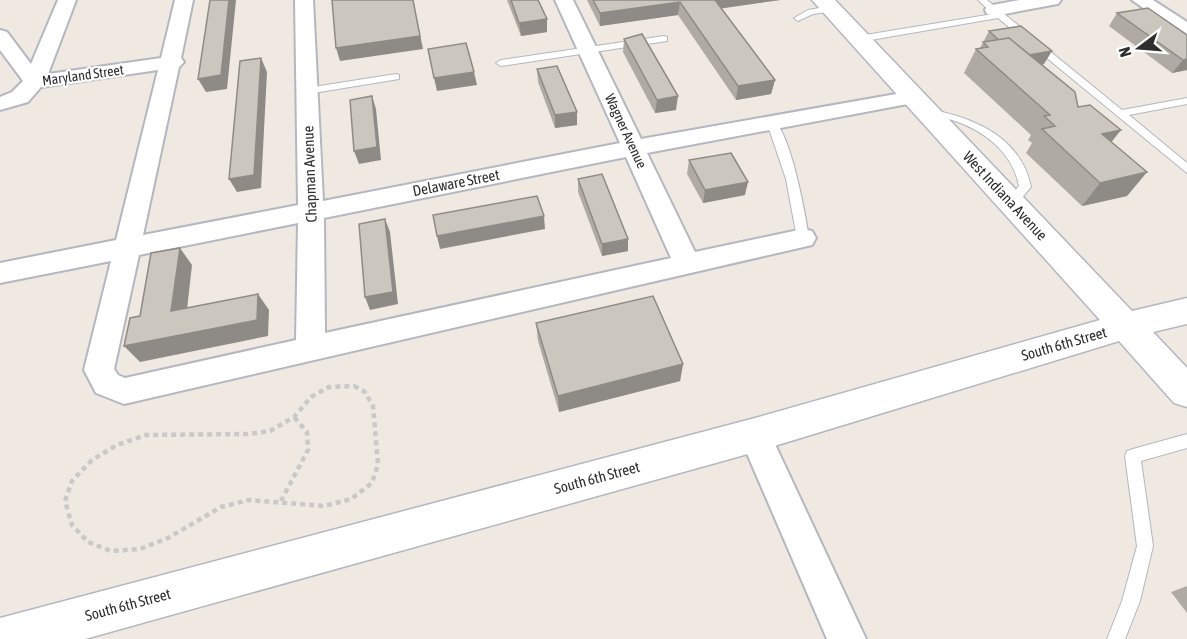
<svg xmlns="http://www.w3.org/2000/svg" width="1187" height="639" viewBox="0 0 1187 639" font-family="'Asap Condensed',sans-serif">
<style>
.lines{fill:none;stroke-linecap:round;stroke-linejoin:round}
.lane-casing{stroke:#b4b7c1;stroke-width:2}
.street-casing{stroke:#b4b7c1;stroke-width:4}
.secondary-casing{stroke:#b4b7c1;stroke-width:3}
.path{stroke:#c9c9c9;stroke-width:4.5;stroke-dasharray:5 4;stroke-linecap:butt}
.lane{fill:#fff;fill-rule:evenodd}
.street{fill:#fff;fill-rule:evenodd}
.secondary{fill:#fff;fill-rule:evenodd}
.wall{fill:#afaba4}
.shaded-wall{fill:#8e8b86}
.building{fill:#cbc7bf;stroke:#8e8b86;stroke-width:1.5}
.labels{text-anchor:middle;stroke-width:4.5;stroke-linejoin:round;paint-order:stroke}
.far-street-label{font-size:14px;fill:#2e2e2e;stroke:#fff}
.street-label{font-size:15px;fill:#2e2e2e;stroke:#fff}
</style>
<rect width="100%" height="100%" fill="#efe9e1"/>
<g class="lines">
<defs>
<g id="lane">
<path d="M978,0H987L1122,110L1187,98V104L1129,115L1187,163V173L998,18L859,42L854,39L859,36L993,14Z"/>
<path d="M831,6L835,9L834,11L813,14L798,21L794,18L808,10Z"/>
<path d="M664,36L667,37V41L501,66L496,63L501,60Z"/>
<path d="M396,74L399,75V79L307,94L302,91L307,88Z"/>
<path d="M928,109C973,117 1021,137 1031,187L1015,206H1007L1005,203L1019,186C1013,153 984,130 952,120C943,117 934,116 924,114V110Z"/>
<path d="M772,120C790,127 806,217 809,238L803,242L797,238L786,179L767,123Z"/>
<path d="M1187,434V448L1141,461L1153,546L1140,601L1125,639H1107L1122,601L1137,546L1125,456L1127,451L1133,449Z"/>
</g>
<g id="street">
<path d="M58,0H76L48,74L161,58L175,0H193L181,58L184,62L179,67L143,235L298,205L295,0H313L323,201L620,143L555,0H573L641,139L913,91L921,92L924,97L921,102L913,103L647,153L695,252L803,229L812,231L816,238L812,245L124,404L96,393L84,370L111,261L0,283V263L116,240L158,70L41,87L28,102L0,110V97L12,92L23,81L0,50V30L7,32L31,64ZM626,157L671,258L325,333L324,218ZM298,223L296,340L125,378L118,375L114,369L139,255Z"/>
<path d="M1020,0H1061L1058,4L1052,5L994,16L987,14L985,10L987,6Z"/>
<path d="M1132,0H1153L1187,22V36L1180,34Z"/>
<path d="M755,420L766,425L866,639H827L739,435L744,425Z"/>
</g>
<path id="secondary" d="M812,0H835L1132,311L1187,298V324L1153,332L1187,368V407L1174,403L1119,341L755,452L85,639H0V618L4,617L755,418L1100,320Z"/>
</defs>
<use href="#lane" class="lane-casing"/>
<use href="#street" class="street-casing"/>
<use href="#secondary" class="secondary-casing"/>
<g class="path">
<path d="M354,386L365,392L373,406L378,464L372,483L351,499L324,506L249,500L221,507L168,538L140,549L111,551L88,542L72,525L65,501L72,481L92,460L117,445L146,435L248,434L270,431L294,417L311,397L329,387Z"/>
<path d="M281,501L308,450L307,432L294,417"/>
</g>
<use href="#lane" class="lane"/>
<use href="#street" class="street"/>
<use href="#secondary" class="secondary"/>
</g>
<g class="wall">
<path d="M507,0H538L547,32L521,36Z"/>
<path d="M587,0H780L721,8L775,80L771,94L736,100L678,15L600,26Z"/>
<path d="M1117,13L1187,35V70L1172,73L1109,26Z"/>
<path d="M989,31L1044,64L1041,65L1078,107L1111,142L1147,172L1127,196L1082,206L1026,153L1032,143L1028,140L1031,135L964,73L976,49L980,48Z"/>
<path d="M624,39L676,110L655,113L623,52Z"/>
<path d="M537,69L577,125L555,128L538,82Z"/>
<path d="M689,160L745,195L703,203L687,174Z"/>
<path d="M578,179L628,251L602,256L578,192Z"/>
<path d="M536,323L683,364L680,381L559,412L538,341Z"/>
<path d="M1187,586V613L1171,592Z"/>
</g>
<g class="shaded-wall">
<path d="M229,0H236L227,89L206,92L198,79Z"/>
<path d="M413,0L423,49L340,61L336,48Z"/>
<path d="M712,0H780L711,10Z"/>
<path d="M680,2L678,15L600,26V13Z"/>
<path d="M547,19V32L521,36L519,23Z"/>
<path d="M1052,51L1044,64L1012,70L1019,57Z"/>
<path d="M261,58L267,72L261,188L237,192L229,179Z"/>
<path d="M1187,59V70L1172,73L1183,60Z"/>
<path d="M474,72L477,85L437,91L434,78Z"/>
<path d="M775,80L771,94L736,100L738,86Z"/>
<path d="M372,96L376,109L381,160L359,164L354,151Z"/>
<path d="M678,96L676,110L655,113L657,100Z"/>
<path d="M577,112V125L555,128V115Z"/>
<path d="M1121,130L1102,154V134Z"/>
<path d="M1147,172L1127,196L1082,206L1100,183Z"/>
<path d="M748,182L745,195L703,203L705,190Z"/>
<path d="M544,216L545,229L440,249L437,236Z"/>
<path d="M385,219L390,232L398,304L370,310L365,297Z"/>
<path d="M628,239V251L602,256V244Z"/>
<path d="M180,248L192,265L185,327L171,311Z"/>
<path d="M258,294L269,310L268,336L140,362L124,346Z"/>
<path d="M683,364L680,381L559,412L558,396Z"/>
</g>
<g class="building">
<path d="M210,0H229L221,75L198,79Z"/>
<path d="M332,0H413L420,36L336,48Z"/>
<path d="M511,0H538L547,19L519,23Z"/>
<path d="M593,0H715L775,80L738,86L680,2L600,13Z"/>
<path d="M1148,8L1187,35V59L1183,60L1117,13Z"/>
<path d="M1021,26L1052,51L1029,55L1009,38L999,40L989,31Z"/>
<path d="M642,34L678,96L657,100L624,39Z"/>
<path d="M1009,38L1075,92L1078,107L1090,105L1121,130L1102,134L1147,172L1100,183L1042,129L1055,126L1044,116L1050,115L976,49L988,47L983,42Z"/>
<path d="M466,43L474,72L434,78L428,49Z"/>
<path d="M261,58L254,175L229,179L240,61Z"/>
<path d="M557,66L577,112L555,115L537,69Z"/>
<path d="M372,96L377,147L354,151L350,100Z"/>
<path d="M731,153L748,182L705,190L689,160Z"/>
<path d="M602,174L628,239L602,244L578,179Z"/>
<path d="M537,196L544,216L437,236L433,215Z"/>
<path d="M385,219L393,292L365,297L359,224Z"/>
<path d="M180,248L171,311L258,294L257,320L124,346L130,318L140,316L151,253Z"/>
<path d="M653,296L683,364L558,396L536,323Z"/>
</g>
<g class="labels">
<g class="far-street-label">
<text transform="translate(83 75) rotate(-8)" y="5">Maryland Street</text>
<text transform="translate(626 131) rotate(65)" y="5">Wagner Avenue</text>
</g>
<g class="street-label">
<text transform="translate(310 174) rotate(-92)" y="5">Chapman Avenue</text>
<text transform="translate(456 183) rotate(-11)" y="5">Delaware Street</text>
<text transform="translate(1005 196) rotate(47)" y="5">West Indiana Avenue</text>
<text transform="translate(1064 344) rotate(-16)" y="5">South 6th Street</text>
<text transform="translate(597 478) rotate(-15)" y="5">South 6th Street</text>
<text transform="translate(128 605) rotate(-15)" y="5">South 6th Street</text>
</g>
</g>
<g transform="translate(1139 48) rotate(254)" stroke="#ffffff" stroke-width="4.5" paint-order="stroke">
<path d="M0-4.5L10 22L0 15L-10 22Z" fill="#2e2e2e"/>
<text y="-9" font-size="16" font-weight="bold" text-anchor="middle" fill="#2e2e2e">N</text>
</g>
</svg>
